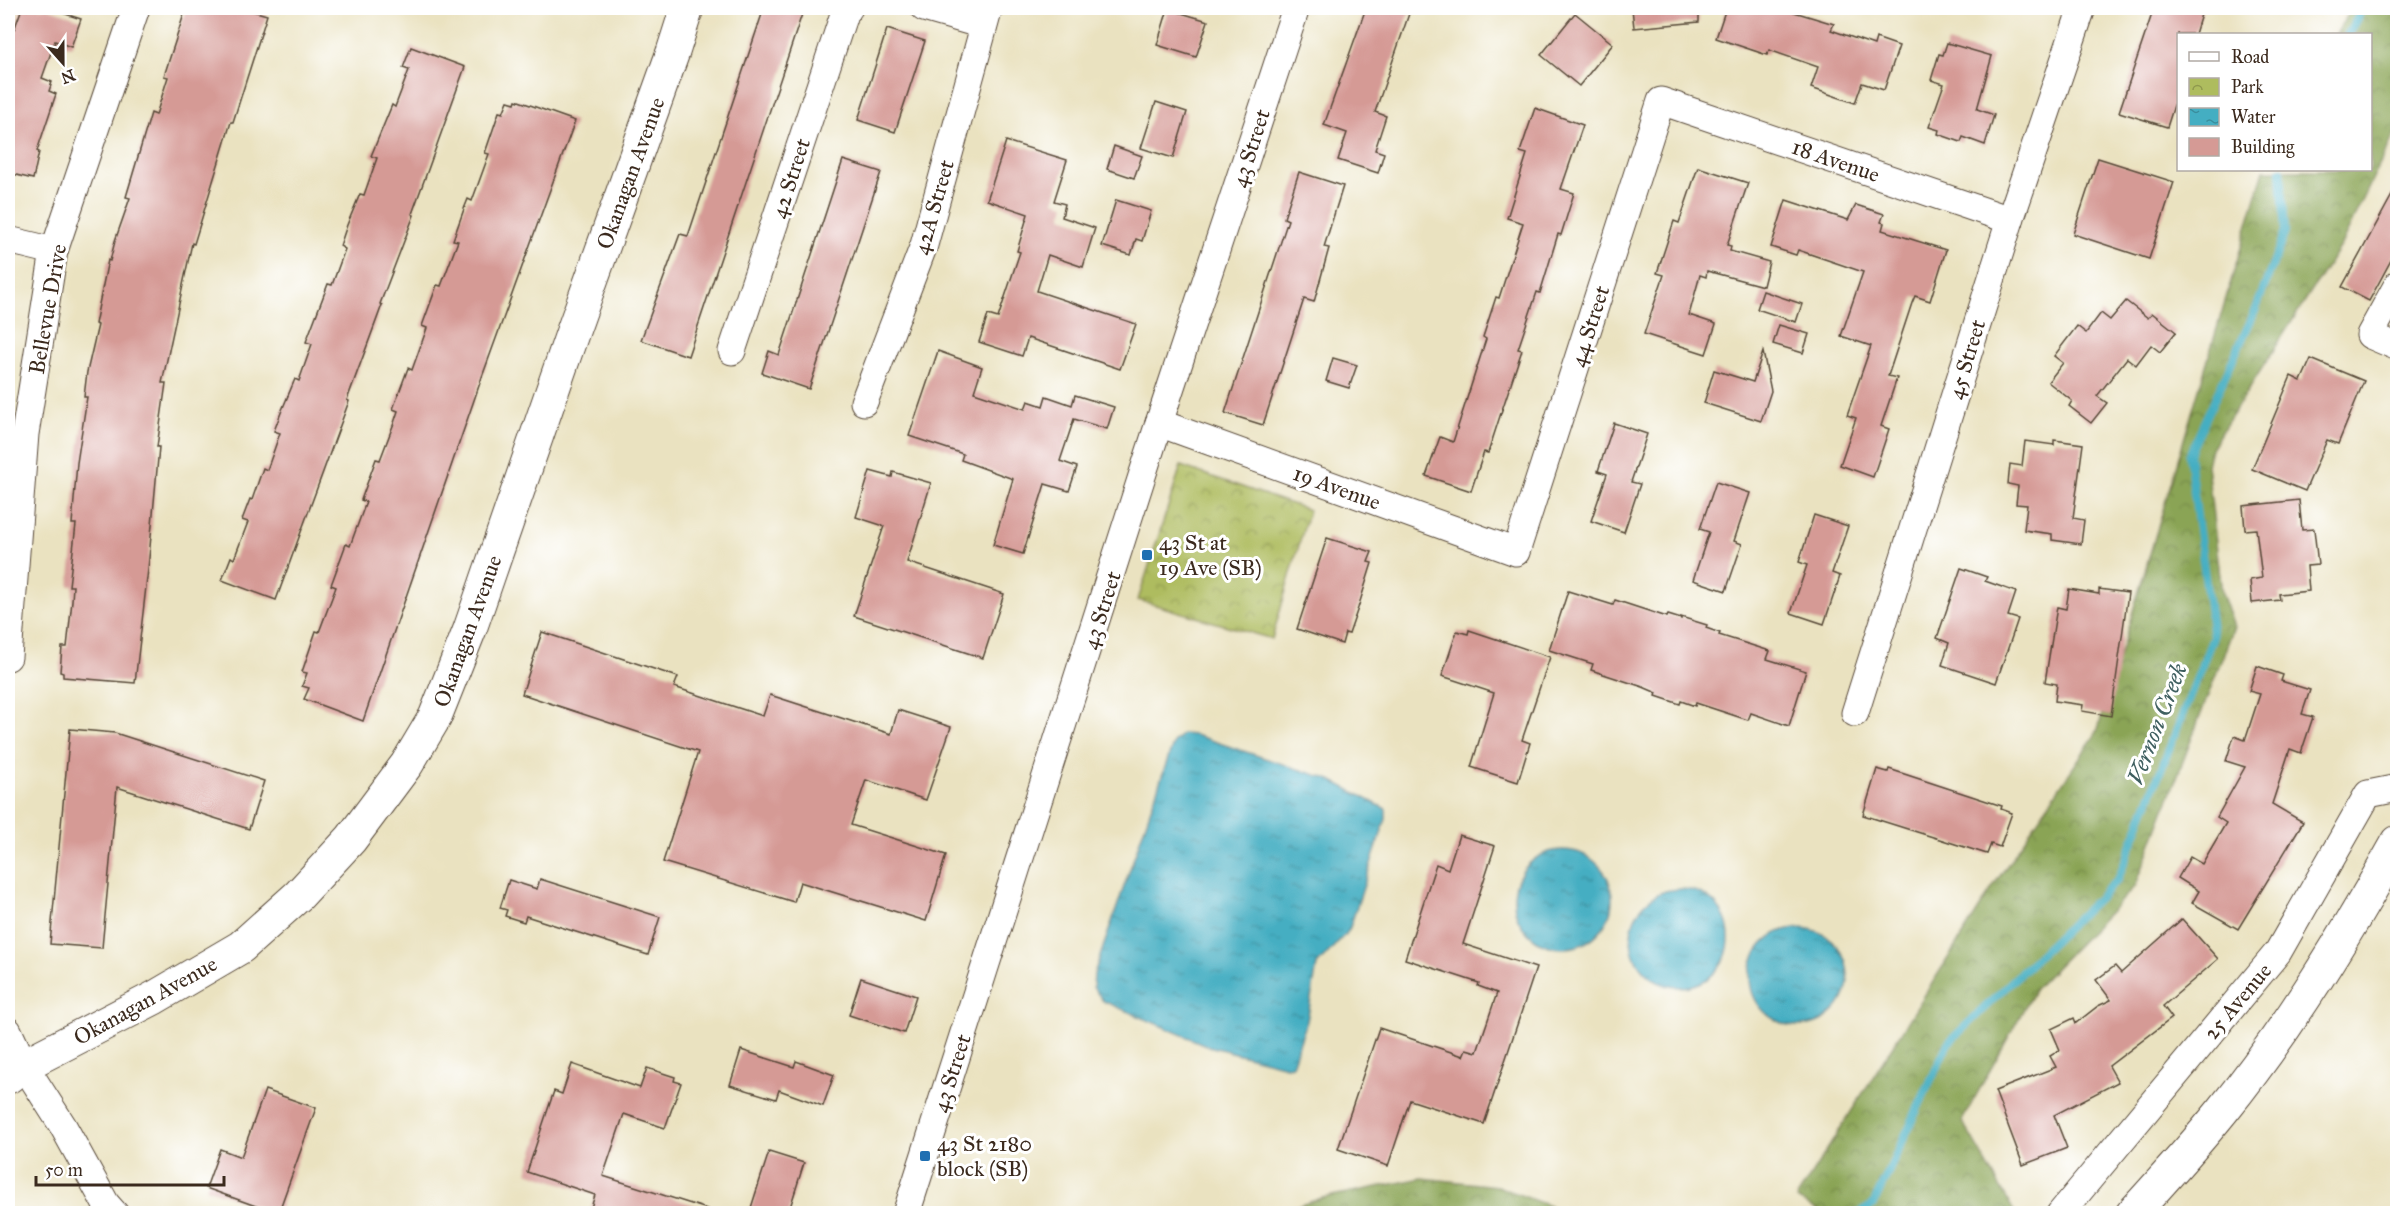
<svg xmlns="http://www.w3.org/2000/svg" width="2405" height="1221" viewBox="0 0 2405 1221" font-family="'IM FELL Great Primer',serif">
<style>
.forest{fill:url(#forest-crowns);stroke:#62673a;stroke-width:1.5}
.park{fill:url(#park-crowns);stroke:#74733e;stroke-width:1.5}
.water{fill:url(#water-ripples);stroke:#406c70;stroke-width:1.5}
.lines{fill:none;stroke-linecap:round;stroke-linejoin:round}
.stream{stroke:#44aec2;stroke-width:8}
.building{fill:#d59a95}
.minor-casing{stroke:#554636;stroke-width:29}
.tertiary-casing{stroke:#554636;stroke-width:35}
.secondary-casing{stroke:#554636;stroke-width:35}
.minor{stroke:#fff;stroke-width:27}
.tertiary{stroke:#fff;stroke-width:33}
.secondary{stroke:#fff;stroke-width:33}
.poi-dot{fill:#1f6fb2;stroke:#fff;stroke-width:2}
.labels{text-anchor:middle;stroke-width:6;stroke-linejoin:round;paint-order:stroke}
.street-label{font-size:22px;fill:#3b2a1e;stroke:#fff}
.poi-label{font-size:22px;fill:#3b2a1e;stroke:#fff;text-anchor:start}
.water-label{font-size:24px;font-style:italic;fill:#3f5f60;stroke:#fff}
</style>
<defs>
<pattern id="forest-crowns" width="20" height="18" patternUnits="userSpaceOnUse" patternTransform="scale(1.5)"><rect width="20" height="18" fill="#8aa455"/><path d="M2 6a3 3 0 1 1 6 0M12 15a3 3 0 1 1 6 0" fill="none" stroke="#728646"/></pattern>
<pattern id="park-crowns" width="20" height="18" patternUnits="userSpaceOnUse" patternTransform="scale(1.5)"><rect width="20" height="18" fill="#aebc5e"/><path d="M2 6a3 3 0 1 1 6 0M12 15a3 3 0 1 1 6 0" fill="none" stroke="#8f994d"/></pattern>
<pattern id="water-ripples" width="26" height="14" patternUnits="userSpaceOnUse" patternTransform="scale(1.5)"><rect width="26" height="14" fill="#44aec2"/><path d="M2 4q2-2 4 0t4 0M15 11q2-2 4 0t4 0" fill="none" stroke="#3a8e9d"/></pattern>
</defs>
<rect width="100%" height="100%" fill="#fff"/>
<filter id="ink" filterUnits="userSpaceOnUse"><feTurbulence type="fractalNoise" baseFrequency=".0167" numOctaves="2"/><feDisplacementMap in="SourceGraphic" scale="12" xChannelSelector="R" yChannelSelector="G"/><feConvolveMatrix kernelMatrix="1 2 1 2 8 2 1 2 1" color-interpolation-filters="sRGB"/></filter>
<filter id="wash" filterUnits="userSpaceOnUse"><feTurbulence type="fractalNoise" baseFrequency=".008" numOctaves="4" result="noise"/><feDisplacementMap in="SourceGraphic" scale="24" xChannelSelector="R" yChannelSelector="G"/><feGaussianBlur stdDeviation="1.35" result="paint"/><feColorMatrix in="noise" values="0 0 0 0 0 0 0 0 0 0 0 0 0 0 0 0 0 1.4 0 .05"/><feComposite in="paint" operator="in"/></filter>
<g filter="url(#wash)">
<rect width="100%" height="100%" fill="#eae2c0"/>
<g class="forest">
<path d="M2352,8H2397V129L2342,243L2211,448L2207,465L2222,593L2234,627L2136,885L2035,989L1962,1121L2015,1213H1823L1796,1199L1996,882L2097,732L2264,170H2370V34H2336Z"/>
<path d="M1422,1178L1497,1186L1568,1213H1276L1322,1198Z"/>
</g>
<path class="park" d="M1181,466L1309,510L1272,639L1138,600Z"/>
<g class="water">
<path d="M1183,734L1195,735L1331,780L1386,809V819L1349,930L1317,965L1307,1021L1292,1065L1286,1066L1208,1046L1103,1001L1093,987L1094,974L1174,741Z"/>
<circle cx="1563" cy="899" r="49"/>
<circle cx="1680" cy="938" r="49"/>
<circle cx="1799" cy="977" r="49"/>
</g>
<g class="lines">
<g class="stream">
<path d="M2348,34L2363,8"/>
<path d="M1858,1214L1873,1205L1948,1043L2118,879L2213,637L2189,455L2256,309L2285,232L2281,170"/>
</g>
</g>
<g id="blocks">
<g class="building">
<path d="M22,8H47L81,19L71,47L55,41L42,78L52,82L49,91L56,94L37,151L39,152L33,179L8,173V27L14,30Z"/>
<path d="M186,8H242L267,15L233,122H231L194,244L192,243L162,383H166L157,447H159L148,569L135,683L63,677V673L60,672L62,647H67L72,601L73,586H69L76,524H72L77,463L87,397H84L87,372L98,325L95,324L108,260L110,261L115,241L130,198L126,197L151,113L156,115L168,77L164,76Z"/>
<path d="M764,8H804L688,356L641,340L680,234L688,236Z"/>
<path d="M1366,8H1411L1375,112L1386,116L1375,150L1384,153L1378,173L1338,160L1347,133L1324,125Z"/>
<path d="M1632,8H1699V22L1634,28Z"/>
<path d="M1726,8H1781L1834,24L1831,30L1874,45L1876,38L1899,46L1884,90L1862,83L1855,103L1811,88L1818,67L1769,50L1767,55L1716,38Z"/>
<path d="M2154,8H2203L2195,34H2178V93L2167,127L2119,112Z"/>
<path d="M1168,9L1208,21L1196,57L1157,45Z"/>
<path d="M1575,13L1613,44L1579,86L1541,55Z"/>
<path d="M887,29L925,41L895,132L858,120Z"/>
<path d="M1947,43L1992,56L1977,109L1994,115L1985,145L1963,137L1961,142L1938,134L1939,130L1929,127L1944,84L1931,80L1939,54L1943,55Z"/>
<path d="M411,47L465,67L412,214L414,215L380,304L382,305L347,400L349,401L276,600L222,580L231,557L234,559L248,522L242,520L250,499L252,500L263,468L267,470L280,433L274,431L282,410L295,379L299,381L312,344L306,342L328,284L332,285L345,249L340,246L347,225L360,194L364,195L377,158L371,156L392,105L395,107L409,70L403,68Z"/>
<path d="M516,100L575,121L482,377L363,721L304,699L309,688L302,686L307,673L302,672L316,631L319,632L336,587L331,585L346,544L350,546L366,502L361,500L376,459L380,460L394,423L398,411L393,409L408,368L412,370L427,328L422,326L437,285L441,286L458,241L453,240L464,209L468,199L472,201L489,154L485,153L499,112L503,113L508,101L515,103Z"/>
<path d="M1156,102L1187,112L1173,158L1141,148Z"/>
<path d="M1535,108L1583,125L1561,189L1574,193L1561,235L1558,234L1540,293L1537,292L1518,349L1522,350L1501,413L1488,453L1484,452L1471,491L1426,476L1440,437L1453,442L1486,339L1483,337L1496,297L1499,298L1523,223L1507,218L1527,154L1520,152Z"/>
<path d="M1006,141L1067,160L1054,201L1065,204L1062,217L1095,228L1083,267L1048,255L1037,291L1136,324L1120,369L1028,338L1022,356L979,342L988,315L998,318L1020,252L1017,251L1028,214L987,200Z"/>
<path d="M1114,146L1142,156L1134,178L1107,169Z"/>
<path d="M2098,158L2174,182L2149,259L2073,234Z"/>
<path d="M843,160L881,172L809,389L762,373L769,351L779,355Z"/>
<path d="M1698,167L1748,183L1727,245L1731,246L1730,251L1769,262L1763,286L1707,271L1706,277L1700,275L1689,315L1716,324L1706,354L1644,334L1664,275L1657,273L1674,221L1679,223Z"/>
<path d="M1299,172L1343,186L1324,247L1329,248L1314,302L1304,299L1263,425L1225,413L1288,220L1284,218Z"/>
<path d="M2397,186V249L2369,301L2342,287Z"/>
<path d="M1116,200L1151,211L1142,241L1136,239L1131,255L1102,246Z"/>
<path d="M1786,200L1848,220L1856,205L1884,214L1881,222L1884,223L1882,230L1946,250L1930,301L1915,296L1912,303L1888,376L1897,378L1881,426L1889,429L1873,477L1840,465L1856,418L1847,415L1871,346L1841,336L1863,272L1798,250L1796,255L1771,247Z"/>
<path d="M1763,291L1802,304L1796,322L1757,309Z"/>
<path d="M2126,301L2148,318L2152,313L2176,332L2160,352L2151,345L2136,365L2127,358L2097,396L2107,403L2091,423L2069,406L2072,401L2048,382L2063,363L2054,356L2077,326L2086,333L2101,313L2110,320Z"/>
<path d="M1779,325L1809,334L1803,353L1773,344Z"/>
<path d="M938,351L982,367L974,392L1025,409L1028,401L1043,406L1046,396L1072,405L1075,395L1114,407L1107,429L1074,419L1060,461L1077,467L1069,491L1045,484L1023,554L993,545L1013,479L961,460L963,454L909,436Z"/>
<path d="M1763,352L1771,391L1761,421L1704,403L1714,370L1753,382Z"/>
<path d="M1333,358L1357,365L1349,388L1326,381Z"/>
<path d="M2311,359L2364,381L2338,444L2327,440L2305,491L2252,469L2291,376L2301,381Z"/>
<path d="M1614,423L1647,434L1631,482L1640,484L1624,532L1591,521L1607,474L1598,471Z"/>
<path d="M2054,440L2083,444L2073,518L2084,520L2081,544L2052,540V534L2024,530L2027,505L2016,504L2018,486L2008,484L2010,464L2022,466L2025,441L2054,445Z"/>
<path d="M870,471L892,477L893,472L931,483L907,562L1004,594L983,658L854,616L884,526L856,517Z"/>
<path d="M1716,482L1750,493L1734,541L1742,544L1726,591L1693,580L1709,532L1700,529Z"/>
<path d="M2299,500L2302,530L2314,529L2318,565L2307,566L2309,591L2279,594L2280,600L2252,603L2250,580L2262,578L2256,529L2245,530L2243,506Z"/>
<path d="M1814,515L1848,526L1832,573L1840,576L1824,624L1791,613L1807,565L1799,562Z"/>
<path d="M1327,538L1372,552L1368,562L1372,563L1358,608L1349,634L1345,633L1342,644L1297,629Z"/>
<path d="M1961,568L1987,577L1985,581L2016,592L2008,616L2018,619L1996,683L1942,665L1949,643L1937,638Z"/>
<path d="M2069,589L2099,594V589L2128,593L2111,716L2082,711L2083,705L2055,701L2057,684L2045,682L2057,607L2066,609Z"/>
<path d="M1568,591L1613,605L1615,600L1667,617L1668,615L1681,619V617L1707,625L1706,628L1720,633L1719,635L1770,651L1767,659L1806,671L1789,726L1751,713L1748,720L1696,703L1695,706L1681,701L1680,704L1656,696L1657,693L1643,687L1591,670L1593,664L1549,650Z"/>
<path d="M1469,630L1550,657L1522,740L1530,743L1518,782L1471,767L1494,693L1442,676L1457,631L1468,634Z"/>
<path d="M542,632L678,677L674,687L763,716L770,695L891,734L898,710L951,727L926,800L866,780L851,825L946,855L926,921L800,882L794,902L663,862L698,752L522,694Z"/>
<path d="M2257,666L2283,675L2281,681L2310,690L2302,714L2313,717L2301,753L2290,749L2272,804L2303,822L2238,929L2192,903L2199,891L2178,878L2190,857L2202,864L2226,823L2217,817L2245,767L2226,761L2234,736L2245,740L2260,694L2249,691Z"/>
<path d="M70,729L115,733L264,781L249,829L117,787L102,948L50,944Z"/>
<path d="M1877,769L1888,772L1889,769L2002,806L2001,809L2012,813L2000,847L1991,844L1987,854L1863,815Z"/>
<path d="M1459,835L1495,846L1463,944L1536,968L1484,1124L1410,1100L1388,1166L1338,1149L1379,1028L1463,1056L1466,1049L1477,1052L1497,993L1478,986L1479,983L1405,959L1436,864L1448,869Z"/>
<path d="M540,879L660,917L648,955L526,916L524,922L505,916L507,910L500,908L509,880L537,889Z"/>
<path d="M2182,919L2218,959L2163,1006L2172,1018L2109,1066L2118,1082L2054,1115L2067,1148L2023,1165L1995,1091L2056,1067L2050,1056L2060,1050L2051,1029L2074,1018L2076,1023L2098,1006L2111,1000L2096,980L2115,966L2121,973Z"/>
<path d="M861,978L916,996L904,1033L849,1015Z"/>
<path d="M741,1050L794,1067L796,1061L834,1075L823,1106L779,1090L776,1099L730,1085Z"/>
<path d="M572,1064L640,1088L647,1068L675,1077L674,1081L681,1083L665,1128L624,1114L603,1176L707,1209L706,1214H589L595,1195L527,1172L554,1091L562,1094Z"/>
<path d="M265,1090L316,1108L278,1214L206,1188L220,1149L241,1157Z"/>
<path d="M769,1152L804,1163L788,1214H749Z"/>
</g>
</g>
</g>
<g filter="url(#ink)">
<use href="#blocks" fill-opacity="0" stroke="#554636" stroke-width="1.5"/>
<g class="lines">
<defs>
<g id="minor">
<path d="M924,8L983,25"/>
<path d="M8,240L54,251"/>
<path d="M2398,284L2370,335L2398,347"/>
<path d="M732,351L845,11L849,8"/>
<path d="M864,402L924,245L989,8"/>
<path d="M1159,423L1516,552L1661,101L2010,220"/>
<path d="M8,657L25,434L54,251L136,8"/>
<path d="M1855,713L2010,220L2082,8"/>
<path d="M8,1031L24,1065L63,1126L106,1204L115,1214"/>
<path d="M906,1214L1159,423L1296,8"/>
<path d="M2060,1214L2278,952L2368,794L2398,788"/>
</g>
<path id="tertiary" d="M8,1077L24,1065L154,998L241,947L299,895L351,839L407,764L435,717L470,629L573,331L673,52L687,8"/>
<path id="secondary" d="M2132,1214C2163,1180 2194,1146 2223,1110C2290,1027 2346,935 2398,842"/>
</defs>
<use href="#minor" class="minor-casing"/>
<use href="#tertiary" class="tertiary-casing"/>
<use href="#secondary" class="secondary-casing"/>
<use href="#minor" class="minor"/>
<use href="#tertiary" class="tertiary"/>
<use href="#secondary" class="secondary"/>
</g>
</g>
<g class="poi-dot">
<rect x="1141" y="549" width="12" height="12" rx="3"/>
<rect x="919" y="1150" width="12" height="12" rx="3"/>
</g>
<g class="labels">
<g class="street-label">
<text transform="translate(1250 148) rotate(-72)" y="8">43 Street</text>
<text transform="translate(1836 160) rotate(19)" y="8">18 Avenue</text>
<text transform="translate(630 173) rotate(-70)" y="8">Okanagan Avenue</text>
<text transform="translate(790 178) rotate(-72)" y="8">42 Street</text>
<text transform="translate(933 207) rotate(-74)" y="8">42A Street</text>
<text transform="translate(47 309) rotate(-80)" y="8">Bellevue Drive</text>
<text transform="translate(1589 326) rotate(-72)" y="8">44 Street</text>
<text transform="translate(1966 359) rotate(-73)" y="8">45 Street</text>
<text transform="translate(1337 487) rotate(20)" y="8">19 Avenue</text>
<text transform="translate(1101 610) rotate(-72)" y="8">43 Street</text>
<text transform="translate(467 631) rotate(-70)" y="8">Okanagan Avenue</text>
<text transform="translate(145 1000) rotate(-29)" y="8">Okanagan Avenue</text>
<text transform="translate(2237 1001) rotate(-50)" y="8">25 Avenue</text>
<text transform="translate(951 1073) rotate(-72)" y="8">43 Street</text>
</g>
<g class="poi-label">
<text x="1159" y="550">43 St at<tspan x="1159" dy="25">19 Ave (SB)</tspan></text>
<text x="937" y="1151">43 St 2180<tspan x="937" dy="25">block (SB)</tspan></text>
</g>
<g class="water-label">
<text transform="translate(2157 724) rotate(-69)" y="8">Vernon Creek</text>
</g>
</g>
<rect width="2405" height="1221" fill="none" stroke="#fff" stroke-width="30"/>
<rect x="2177" y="33" width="195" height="138" fill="#ffffff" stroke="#b1aaa5" stroke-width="1.5"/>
<rect x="2189" y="52" width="30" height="9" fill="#ffffff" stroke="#b1aaa5" stroke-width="1.5"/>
<text x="2231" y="63" font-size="18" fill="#3b2a1e">Road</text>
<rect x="2189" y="78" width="30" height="18" fill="url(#park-crowns)" stroke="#b1aaa5" stroke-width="1.5"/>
<text x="2231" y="93" font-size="18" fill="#3b2a1e">Park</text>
<rect x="2189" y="108" width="30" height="18" fill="url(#water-ripples)" stroke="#b1aaa5" stroke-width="1.5"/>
<text x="2231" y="123" font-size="18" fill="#3b2a1e">Water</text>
<rect x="2189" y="138" width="30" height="18" fill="#d59a95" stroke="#b1aaa5" stroke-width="1.5"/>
<text x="2231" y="153" font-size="18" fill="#3b2a1e">Building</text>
<g transform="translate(63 63) rotate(159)" stroke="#ffffff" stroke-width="4.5" paint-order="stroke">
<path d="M0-4.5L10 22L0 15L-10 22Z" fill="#3b2a1e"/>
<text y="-9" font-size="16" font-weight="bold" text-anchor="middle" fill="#3b2a1e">N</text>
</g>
<path d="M36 1176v9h188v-9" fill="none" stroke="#3b2a1e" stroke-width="3"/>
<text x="45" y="1176" font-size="18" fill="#3b2a1e" stroke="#ffffff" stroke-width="4.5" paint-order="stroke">50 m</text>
</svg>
